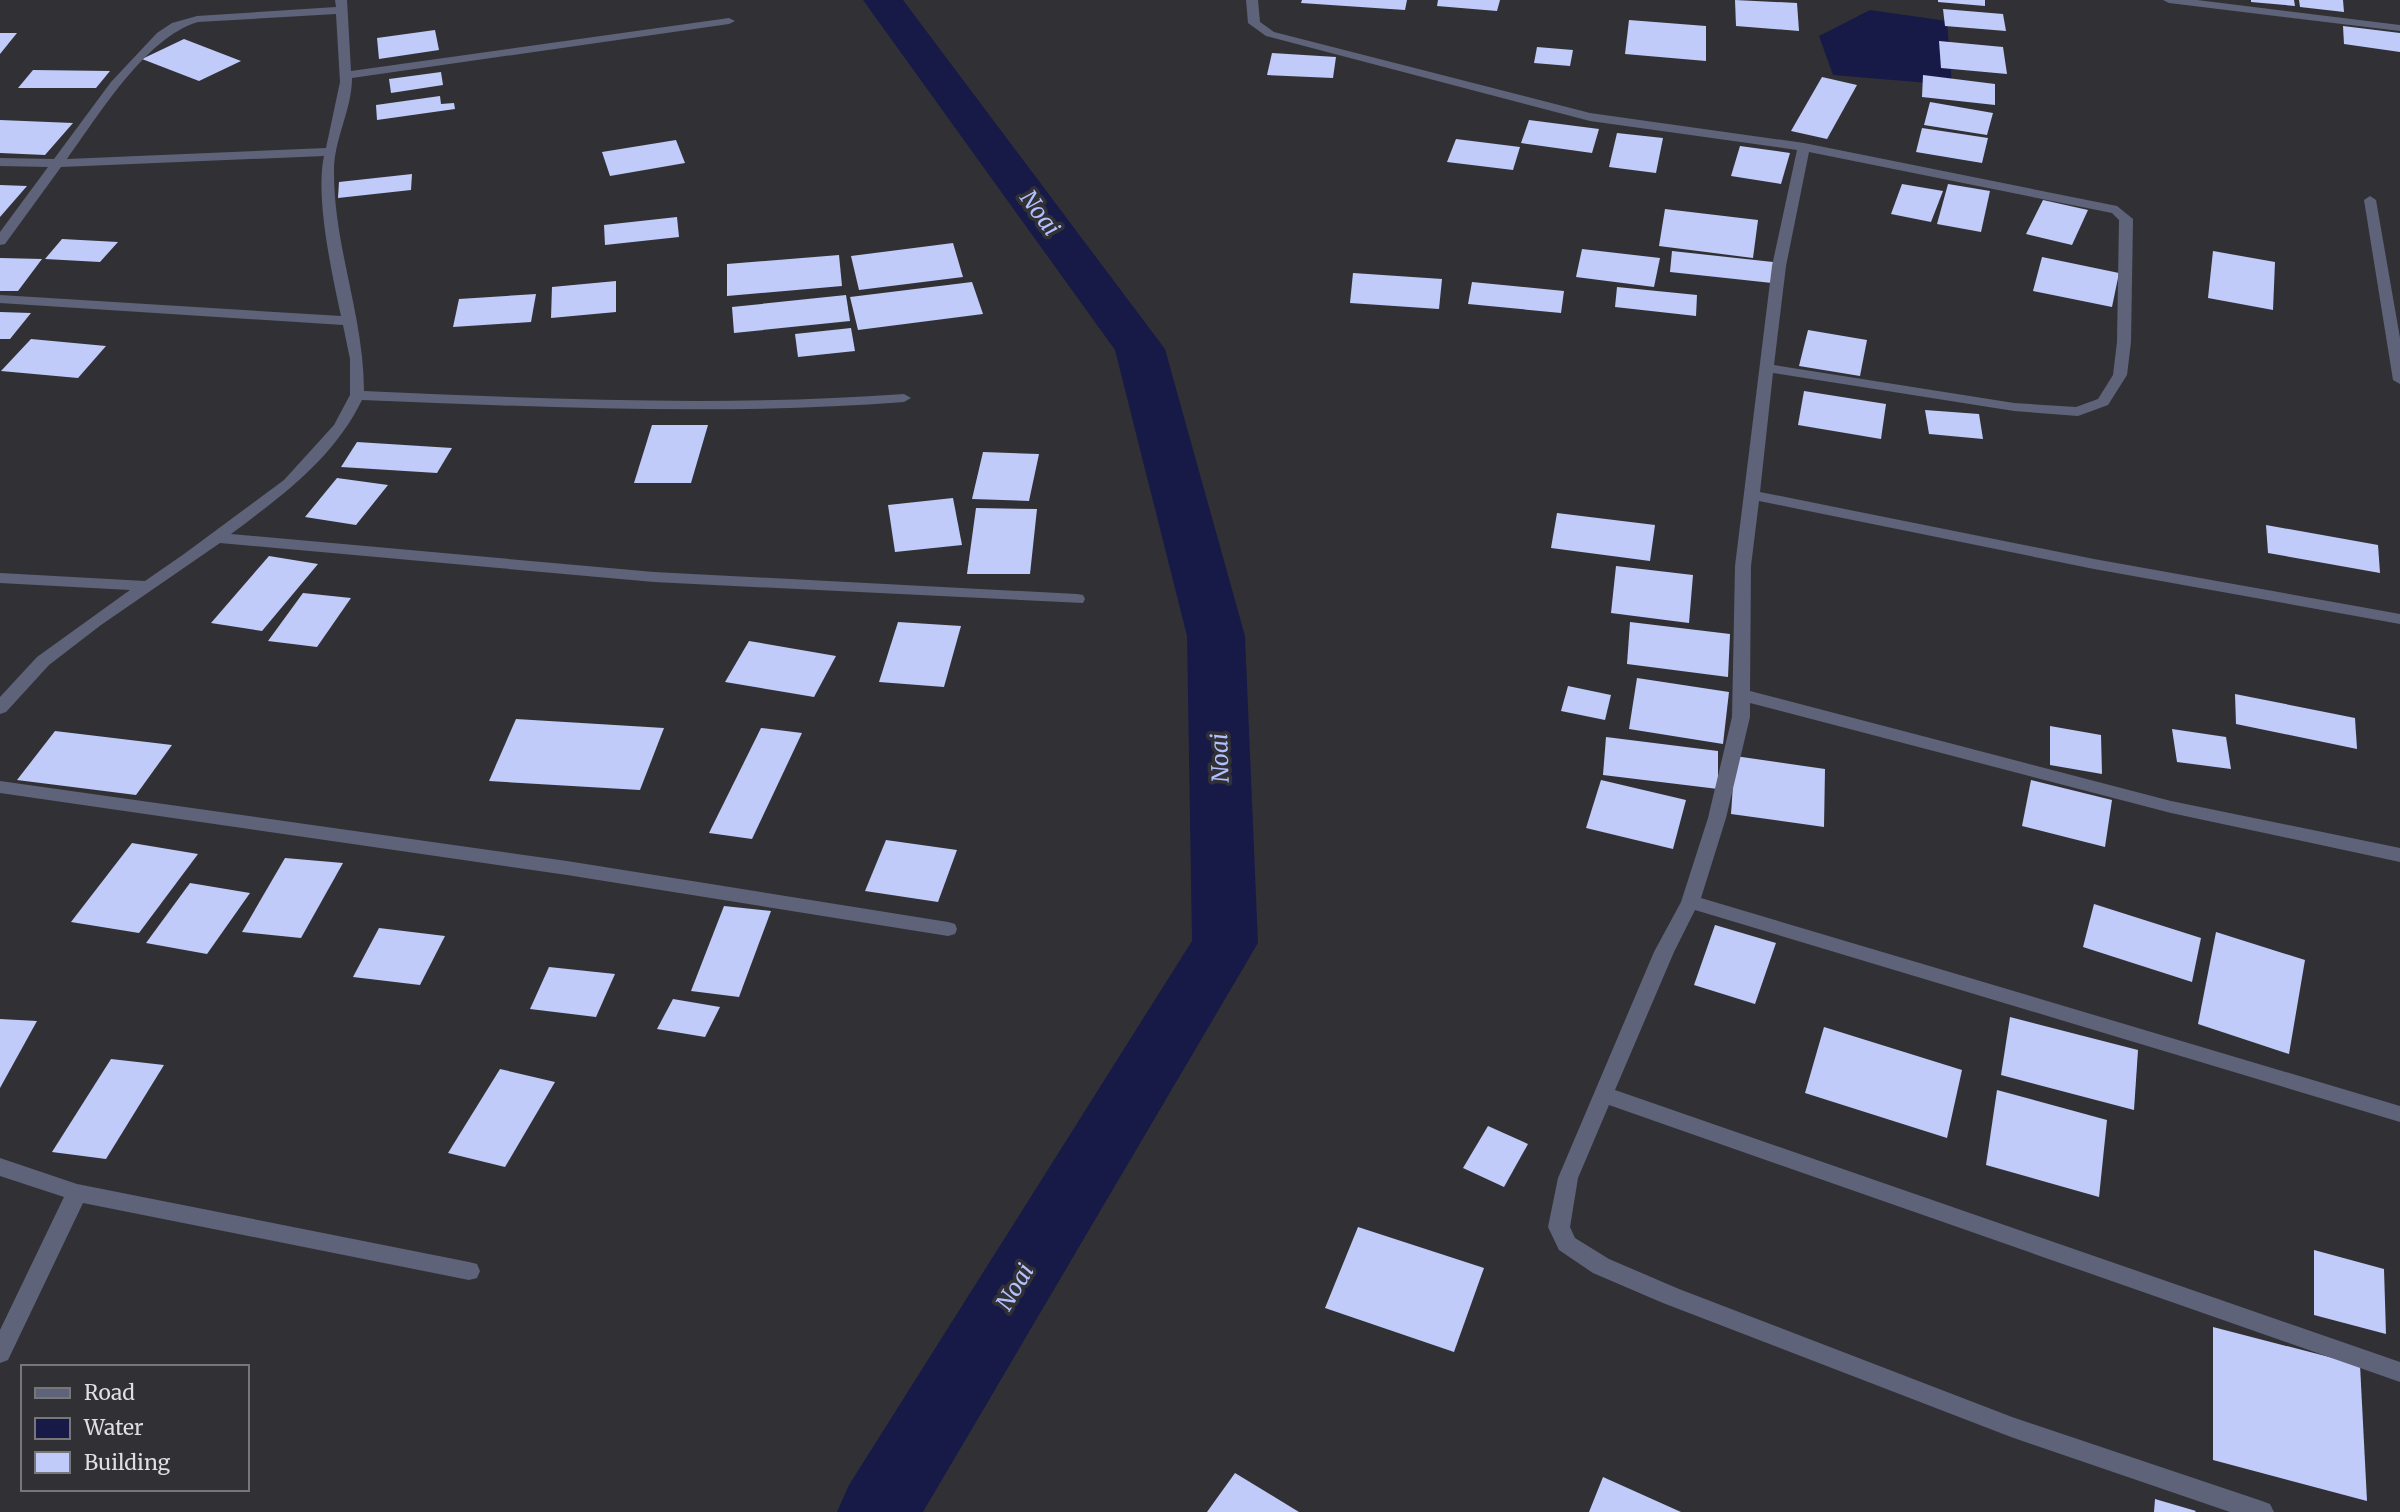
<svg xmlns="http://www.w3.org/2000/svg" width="2400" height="1512" viewBox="0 0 2400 1512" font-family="Merriweather,serif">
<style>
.water{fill:#171a47}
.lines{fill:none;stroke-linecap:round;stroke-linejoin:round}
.canal{fill:#171a47;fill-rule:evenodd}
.building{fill:#c0cbf9}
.minor{fill:#5e637a;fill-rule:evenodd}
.labels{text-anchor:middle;stroke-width:7;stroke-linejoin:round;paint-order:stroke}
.water-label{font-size:23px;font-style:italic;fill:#b3c0ff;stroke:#313135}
</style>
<rect width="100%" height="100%" fill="#313135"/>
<path class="water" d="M1870,10L1947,21L1952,85L1833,75L1819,36Z"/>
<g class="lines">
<path class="canal" d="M863,0H903L1165,349L1245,636L1258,943L923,1512H837L849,1485L1192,941L1187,636L1115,350Z"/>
</g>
<g class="building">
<path d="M1302,0H1407L1405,10L1301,3Z"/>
<path d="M1438,0H1500L1497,11L1437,6Z"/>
<path d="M1735,0L1797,3L1799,31L1736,26Z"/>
<path d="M1938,0H1985V6L1938,2Z"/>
<path d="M2251,0H2294L2295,6L2251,2Z"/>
<path d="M2299,0H2343L2344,12L2300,7Z"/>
<path d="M1943,9L2003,14L2006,31L1945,26Z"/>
<path d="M1629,20L1706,26V61L1625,54Z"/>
<path d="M2343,26L2400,33V52L2344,44Z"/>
<path d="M435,30L439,50L379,59L377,38Z"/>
<path d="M0,33H17L0,54Z"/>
<path d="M184,39L241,61L199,81L142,59Z"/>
<path d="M1939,41L2003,47L2007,74L1941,68Z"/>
<path d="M1537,47L1573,50L1570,66L1534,63Z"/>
<path d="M1272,53L1336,57L1333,78L1267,75Z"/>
<path d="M33,70L110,71L96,88H18Z"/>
<path d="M441,72L443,85L391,93L389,79Z"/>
<path d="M1923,75L1995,84V105L1922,97Z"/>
<path d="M1822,77L1857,85L1827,139L1791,131Z"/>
<path d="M440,96L441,104L454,103L455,109L377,120L376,105Z"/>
<path d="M1930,102L1993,113L1987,135L1924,125Z"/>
<path d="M0,120L73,123L45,155L0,153Z"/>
<path d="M1529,120L1599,129L1592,153L1521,143Z"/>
<path d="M1922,128L1988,138L1982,163L1916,152Z"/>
<path d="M1617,133L1663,138L1656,173L1609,167Z"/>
<path d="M1456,139L1520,147L1513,170L1447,162Z"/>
<path d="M676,140L685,163L610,176L602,152Z"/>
<path d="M1740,146L1790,153L1781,184L1731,176Z"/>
<path d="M412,174L411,190L338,198L339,182Z"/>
<path d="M1902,184L1943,191L1931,222L1891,214Z"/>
<path d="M1948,184L1990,191L1981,232L1937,224Z"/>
<path d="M0,185L27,186L0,217Z"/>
<path d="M2043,200L2088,210L2072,245L2026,234Z"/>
<path d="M1665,209L1758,220L1753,258L1659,246Z"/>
<path d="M677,217L679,237L605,245L604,225Z"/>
<path d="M62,239L118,242L100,262L45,259Z"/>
<path d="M953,243L963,277L859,290L851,256Z"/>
<path d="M1582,249L1660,258L1654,287L1576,277Z"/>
<path d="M1672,251L1773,262L1772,283L1670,272Z"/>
<path d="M2213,251L2275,262L2273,310L2208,298Z"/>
<path d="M839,255L842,286L727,296V264Z"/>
<path d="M2042,257L2119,273L2112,307L2033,291Z"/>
<path d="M0,258L42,259L18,291H0Z"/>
<path d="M1353,273L1442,279L1439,309L1350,303Z"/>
<path d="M616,281V312L551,318L552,287Z"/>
<path d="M972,282L983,314L858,330L850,297Z"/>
<path d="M1472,282L1564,291L1561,313L1468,304Z"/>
<path d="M1617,287L1697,295L1696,316L1615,307Z"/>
<path d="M536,294L531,322L453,327L459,299Z"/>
<path d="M846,295L850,321L734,333L732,307Z"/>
<path d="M0,312L31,313L10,339H0Z"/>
<path d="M851,328L855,351L798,357L795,334Z"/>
<path d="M1808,330L1867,340L1860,376L1799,366Z"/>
<path d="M31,339L106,346L78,378L1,371Z"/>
<path d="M1804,391L1886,404L1881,439L1798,425Z"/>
<path d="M1925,410L1979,414L1983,439L1929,434Z"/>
<path d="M652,425H708L691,483H634Z"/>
<path d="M357,442L452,448L437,473L341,467Z"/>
<path d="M983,452L1039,454L1029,501L972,499Z"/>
<path d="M337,478L388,485L356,525L305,517Z"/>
<path d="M953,498L962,545L895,552L888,505Z"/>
<path d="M976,508L1037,509L1030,574H967Z"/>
<path d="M1557,513L1655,525L1650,561L1551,548Z"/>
<path d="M2266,525L2378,545L2380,573L2268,553Z"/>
<path d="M269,556L318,564L262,631L211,623Z"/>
<path d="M1616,566L1693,575L1689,623L1611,613Z"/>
<path d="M303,593L351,598L317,647L268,641Z"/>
<path d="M898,622L961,626L944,687L879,682Z"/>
<path d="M1630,622L1730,634L1728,677L1627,664Z"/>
<path d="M749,641L836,656L814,697L725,682Z"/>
<path d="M1637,678L1729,692L1723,744L1629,729Z"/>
<path d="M1568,686L1611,695L1605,720L1561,711Z"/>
<path d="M2235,694L2355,718L2357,749L2236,724Z"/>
<path d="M516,719L664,728L640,790L489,781Z"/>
<path d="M2050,726L2101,735L2102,774L2050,765Z"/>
<path d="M761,728L802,733L752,839L709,833Z"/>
<path d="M2172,729L2226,737L2231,769L2177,762Z"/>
<path d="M55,731L172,745L136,795L17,780Z"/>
<path d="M1606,737L1718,751V789L1603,775Z"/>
<path d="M1735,756L1825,769L1824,827L1731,814Z"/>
<path d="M1601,780L1686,800L1673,849L1586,828Z"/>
<path d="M2031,780L2112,800L2105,847L2022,826Z"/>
<path d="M886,840L957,850L938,902L865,891Z"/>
<path d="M132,843L198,854L139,933L71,922Z"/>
<path d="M285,858L343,863L301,938L242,932Z"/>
<path d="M190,883L250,893L207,954L146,943Z"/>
<path d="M2094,904L2201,938L2192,982L2083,947Z"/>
<path d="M724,906L771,911L739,997L691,991Z"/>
<path d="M1715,925L1776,943L1755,1004L1694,985Z"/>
<path d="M379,928L445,936L420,985L353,977Z"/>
<path d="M2216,932L2305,960L2289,1054L2198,1024Z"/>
<path d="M549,967L615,974L596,1017L530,1009Z"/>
<path d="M673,999L720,1007L705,1037L657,1029Z"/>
<path d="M2010,1017L2138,1050L2134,1110L2001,1075Z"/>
<path d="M0,1019L37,1021L0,1088Z"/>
<path d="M1824,1027L1962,1070L1947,1138L1805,1093Z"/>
<path d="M111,1059L164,1065L106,1159L52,1152Z"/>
<path d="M500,1069L555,1082L505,1167L448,1153Z"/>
<path d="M1997,1090L2107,1120L2099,1197L1986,1165Z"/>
<path d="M1488,1126L1528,1144L1504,1187L1463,1168Z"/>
<path d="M1358,1227L1484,1268L1454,1352L1325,1308Z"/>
<path d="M2314,1250L2384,1269L2386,1334L2314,1315Z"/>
<path d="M2213,1327L2360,1365L2367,1501L2213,1460Z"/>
<path d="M1235,1473L1299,1512H1207Z"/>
<path d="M1603,1477L1681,1512H1589Z"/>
<path d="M2155,1499L2196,1511L2195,1512H2154Z"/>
</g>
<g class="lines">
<g class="minor">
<path d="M335,0H347L351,71L729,18L735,21L729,24L352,78C352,110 333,141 334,173C334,247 364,317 364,391C545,399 724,407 904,394L911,398L904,402C723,416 543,407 362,400C333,459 283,495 231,534L654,572L1077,594L1083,595L1085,599L1083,603L654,582L220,543L101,625L49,665L6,712L0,714V697L37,657L130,590L0,583V573L145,581L184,554L284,480L334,425L350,395V359L343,325L0,303V295L341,316C332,274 315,197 324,156L61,167L5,244L0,245V232L48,167L0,166V158L54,159L111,82L157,33L172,23L197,16L336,7ZM336,14L340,82L326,148L67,159C98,116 146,37 198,22Z"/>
<path d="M1246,0H1258L1260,22L1274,32L1590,113L1804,143L2117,206L2133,219L2131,342L2127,375L2108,405L2078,416L2014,411L1773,373L1760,492L2094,559L2400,614V624L2094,569L1759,501L1751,566L1750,691L2171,801L2400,848V862L2171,813L1750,703V717L1726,818L1701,898L2400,1106V1122L1695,910L1674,952L1615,1090L2400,1362V1382L1609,1105L1578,1178L1570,1227L1575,1238L1609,1259L1679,1289L2012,1417L2262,1501L2270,1504L2274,1512H2230L2011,1437L1663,1303L1593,1273L1559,1250L1548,1227L1558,1178L1654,952L1681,902L1708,818L1732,717L1735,566L1772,266L1797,150L1590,121L1266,36L1248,23ZM1809,152L2112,213L2119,220L2117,342L2113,375L2098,399L2076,407L2014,403L1774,365L1786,266Z"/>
<path d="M2163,0H2197L2400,25V31L2169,3Z"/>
<path d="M2370,196L2376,200L2400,338V384L2393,380L2364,200Z"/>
<path d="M0,781L567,861L948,922L955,924L957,929L955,934L948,936L567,875L0,793Z"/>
<path d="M0,1158L77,1184L469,1262L477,1264L480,1271L477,1278L469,1280L83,1203L8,1360L0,1363V1330L64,1197L0,1176Z"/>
</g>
</g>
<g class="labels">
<g class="water-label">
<text transform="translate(1040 213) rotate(54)" y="8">Noai</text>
<text transform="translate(1220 758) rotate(-92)" y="8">Noai</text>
<text transform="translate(1015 1287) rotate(-59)" y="8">Noai</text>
</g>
</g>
<rect x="21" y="1365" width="228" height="126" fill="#313135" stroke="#77777a" stroke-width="2"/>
<rect x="35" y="1388" width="35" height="10" fill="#5e637a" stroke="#77777a" stroke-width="2"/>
<text x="84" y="1400" font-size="21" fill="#dfdfe1">Road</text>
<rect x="35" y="1418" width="35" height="21" fill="#171a47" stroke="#77777a" stroke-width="2"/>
<text x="84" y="1435" font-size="21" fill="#dfdfe1">Water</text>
<rect x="35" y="1452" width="35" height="21" fill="#c0cbf9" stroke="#77777a" stroke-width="2"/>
<text x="84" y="1470" font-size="21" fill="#dfdfe1">Building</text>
</svg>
